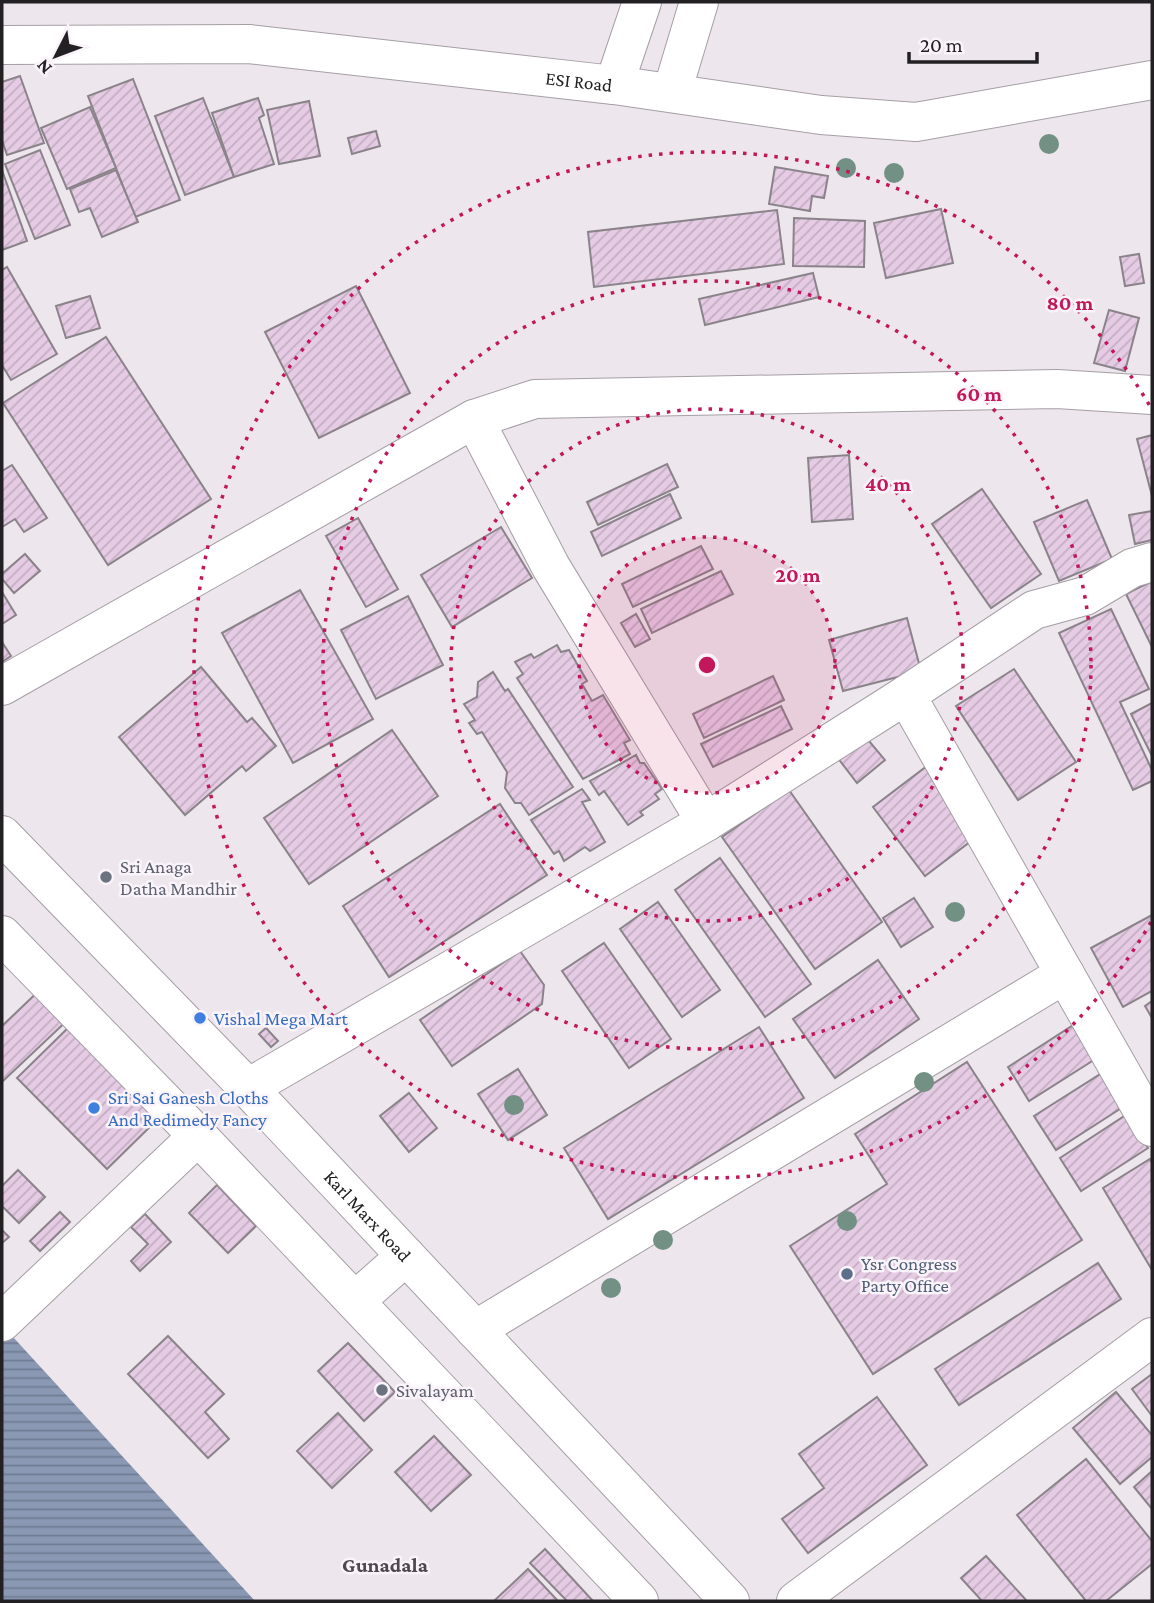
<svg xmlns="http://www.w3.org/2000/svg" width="1154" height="1603" viewBox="0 0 1154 1603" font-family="'Crimson Pro',serif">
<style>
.water{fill:url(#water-rules)}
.building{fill:url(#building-hatch);stroke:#8a848a;stroke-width:2}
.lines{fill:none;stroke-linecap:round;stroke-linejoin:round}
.minor-casing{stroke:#a59fa5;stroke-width:40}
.major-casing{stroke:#a59fa5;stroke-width:40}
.minor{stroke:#fff;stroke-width:38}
.major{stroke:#fff;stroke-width:38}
.tree{fill:#739084}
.ring{fill:none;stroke:#c2185b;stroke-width:3.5;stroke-dasharray:3.5 7}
.worship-dot{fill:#6b7280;stroke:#faf3fa;stroke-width:2.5}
.shop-dot{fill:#3f7fe0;stroke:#faf3fa;stroke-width:2.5}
.service-dot{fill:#5c6f8a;stroke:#faf3fa;stroke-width:2.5}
.labels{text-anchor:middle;stroke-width:5;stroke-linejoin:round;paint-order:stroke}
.street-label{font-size:19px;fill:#222022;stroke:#faf3fa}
.worship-label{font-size:19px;fill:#5b616d;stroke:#faf3fa;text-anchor:start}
.shop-label{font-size:19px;fill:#366cbe;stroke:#faf3fa;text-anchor:start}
.service-label{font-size:19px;fill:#4e5e75;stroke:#faf3fa;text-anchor:start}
.neighbourhood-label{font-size:21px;font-weight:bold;fill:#4d484d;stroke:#faf3fa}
.centre{fill:#c2185b;stroke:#faf3fa;stroke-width:3.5}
.ring-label{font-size:21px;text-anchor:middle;font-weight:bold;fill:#c2185b;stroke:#faf3fa;stroke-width:5;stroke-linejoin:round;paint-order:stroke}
</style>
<defs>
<pattern id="water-rules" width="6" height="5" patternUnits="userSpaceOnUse" patternTransform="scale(1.75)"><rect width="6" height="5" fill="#8a98b4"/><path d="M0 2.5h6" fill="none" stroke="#707c92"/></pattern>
<pattern id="building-hatch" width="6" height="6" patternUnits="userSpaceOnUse" patternTransform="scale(1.75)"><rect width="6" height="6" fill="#e5cbe4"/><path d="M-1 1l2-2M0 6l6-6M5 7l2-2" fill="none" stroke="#c4aec3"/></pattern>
</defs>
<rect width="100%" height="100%" fill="#ede6ec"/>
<path class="water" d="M2,1325L255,1601H2Z"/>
<g class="building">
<path d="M20,76L44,143L7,155L2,140V82Z"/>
<path d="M133,79L180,200L135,217L88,96Z"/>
<path d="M203,98L234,177L185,195L155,116Z"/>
<path d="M258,98L264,115L259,118L274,164L234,177L212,113Z"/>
<path d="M309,101L320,156L279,164L267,110Z"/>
<path d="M90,107L116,168L67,189L41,128Z"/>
<path d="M376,131L380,146L352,154L348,138Z"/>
<path d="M40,150L70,225L35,239L5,164Z"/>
<path d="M775,167L828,176L824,198L812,196L810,211L769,204Z"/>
<path d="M2,170L27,241L2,250Z"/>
<path d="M116,170L138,222L102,237L90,208L79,212L70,189Z"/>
<path d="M941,209L953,263L886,278L874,223Z"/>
<path d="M777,210L784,264L594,287L588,232Z"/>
<path d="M794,218L865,221L864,267L793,266Z"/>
<path d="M1139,254L1144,283L1125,286L1120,257Z"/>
<path d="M7,267L57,354L11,380L2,365V270Z"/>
<path d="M813,273L819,297L705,325L699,299Z"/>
<path d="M356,286L410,393L319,438L265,332Z"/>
<path d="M90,296L100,328L66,338L56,306Z"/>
<path d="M1109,310L1139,318L1125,371L1094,363Z"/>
<path d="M106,337L211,499L108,565L3,403Z"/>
<path d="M1152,435V496L1137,439Z"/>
<path d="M849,455L853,519L812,522L808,458Z"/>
<path d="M667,464L678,487L598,525L587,502Z"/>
<path d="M12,465L47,518L24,532L15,519L2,527V471Z"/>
<path d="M982,489L1041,574L991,608L932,524Z"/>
<path d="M670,494L681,518L602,556L591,532Z"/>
<path d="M1087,500L1112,559L1059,581L1034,522Z"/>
<path d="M1152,511V540L1135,544L1129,515Z"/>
<path d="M358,518L398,589L366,607L326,536Z"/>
<path d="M501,527L532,578L452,627L421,575Z"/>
<path d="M701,546L713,569L633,607L622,584Z"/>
<path d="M25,554L40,571L14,593L2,579V574Z"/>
<path d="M721,571L733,594L652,633L641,609Z"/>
<path d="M1152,581V647L1126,594Z"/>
<path d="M300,590L373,719L293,763L222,633Z"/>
<path d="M2,592L16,615L2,624Z"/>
<path d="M408,596L443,665L376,699L341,630Z"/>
<path d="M1111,609L1149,689L1120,702L1152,770V781L1133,790L1059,633Z"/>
<path d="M636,614L650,639L635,647L621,623Z"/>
<path d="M907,618L921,671L843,691L829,640Z"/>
<path d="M2,642L11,656L2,662Z"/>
<path d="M557,645L561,652L569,650L587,681L582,684L592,701L603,695L630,740L624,743L630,754L583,779L517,678L523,674L515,662L531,654L534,658Z"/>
<path d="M201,667L247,722L252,718L276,746L246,771L242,766L185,815L119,737Z"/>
<path d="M1014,669L1076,762L1018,800L956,706Z"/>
<path d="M493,672L505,691L508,689L573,787L529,815L521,803H515L505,788L507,772L482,732L477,734L469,723L475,720L464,704L477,697L478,682Z"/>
<path d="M773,676L784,700L704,738L693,714Z"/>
<path d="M1152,703V756L1131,714Z"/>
<path d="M781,706L792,729L713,767L701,744Z"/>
<path d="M392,730L438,796L309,884L264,818Z"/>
<path d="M864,735L885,760L857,783L837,757Z"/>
<path d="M636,755L640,763H644L662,789L655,794L659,799L640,812L643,815L628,825L604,791L599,795L590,781Z"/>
<path d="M927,766L979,835L925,876L873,807Z"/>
<path d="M582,789L590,800L582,802L605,842L590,851L585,847L564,861L559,851L554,854L531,820Z"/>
<path d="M789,790L882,922L815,969L722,837Z"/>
<path d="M500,804L547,875L389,977L343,906Z"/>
<path d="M720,858L811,984L765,1017L675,890Z"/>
<path d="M914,898L933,927L901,947L883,918Z"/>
<path d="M658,902L720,990L682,1017L620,929Z"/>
<path d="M1152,915V991L1123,1007L1091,948Z"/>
<path d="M604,943L671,1039L629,1068L562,971Z"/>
<path d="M520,951L544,985L542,1004L452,1066L420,1020Z"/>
<path d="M878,960L919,1019L835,1078L793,1019Z"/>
<path d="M45,985L73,1015L2,1082V1026Z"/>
<path d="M1152,1001V1018L1145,1006Z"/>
<path d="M72,1024L161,1116L107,1169L17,1078Z"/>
<path d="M1075,1024L1097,1058L1029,1101L1008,1067Z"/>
<path d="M759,1027L804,1098L608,1219L564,1148Z"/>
<path d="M266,1028L278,1041L271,1047L259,1034Z"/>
<path d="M967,1062L1082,1240L873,1374L790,1246L887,1184L855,1134Z"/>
<path d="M518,1069L547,1115L508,1140L478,1094Z"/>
<path d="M1102,1073L1123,1107L1056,1150L1034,1116Z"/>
<path d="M409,1093L437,1128L409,1152L380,1116Z"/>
<path d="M1126,1115L1148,1148L1081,1191L1060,1158Z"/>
<path d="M1150,1159L1152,1163V1270L1103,1188Z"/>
<path d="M18,1170L45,1197L19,1223L2,1206V1186Z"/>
<path d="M217,1185L256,1226L228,1253L189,1213Z"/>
<path d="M60,1212L70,1222L40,1251L30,1241Z"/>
<path d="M145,1214L171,1242L140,1271L131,1261L148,1244L131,1227Z"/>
<path d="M2,1230L9,1237L2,1243Z"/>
<path d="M1098,1263L1121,1299L959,1405L935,1369Z"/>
<path d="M168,1336L224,1394L205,1412L229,1439L208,1458L128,1374Z"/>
<path d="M348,1343L395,1392L364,1421L318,1371Z"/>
<path d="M1152,1374V1416L1132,1389Z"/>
<path d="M1116,1392L1152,1435V1457L1120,1484L1073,1428Z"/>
<path d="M877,1397L927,1465L808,1553L782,1519L824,1488L799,1454Z"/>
<path d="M338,1413L372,1450L332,1488L297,1451Z"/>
<path d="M434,1436L471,1475L431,1511L395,1472Z"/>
<path d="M1086,1459L1152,1541V1564L1106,1601H1086L1017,1515Z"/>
<path d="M1152,1471V1509L1134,1487Z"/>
<path d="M545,1549L593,1601H567L530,1563Z"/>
<path d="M986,1556L1027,1601H982L961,1578Z"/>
<path d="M528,1569L558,1601H494Z"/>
</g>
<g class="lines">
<defs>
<g id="minor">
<path id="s1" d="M2,45L249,44L614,85L821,115L916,122L1152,80"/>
<path d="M614,85L642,2"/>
<path d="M672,92L699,2"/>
<path d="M474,419L551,567L706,822"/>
<path d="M2,686L474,419L535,399L1057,389L1152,395"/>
<path d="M906,695L1152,1127"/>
<path d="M248,1088L706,822L906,695L1034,610L1085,596L1132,568L1152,562"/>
<path d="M2,1322L198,1136"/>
<path d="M475,1330L1065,974"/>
<path d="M796,1601L1152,1337"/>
</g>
<g id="major">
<path id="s2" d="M2,835L248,1088L730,1601"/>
<path d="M2,935L198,1136L639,1601"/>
<path d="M355,1301L406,1256"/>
</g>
</defs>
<use href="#minor" class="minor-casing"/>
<use href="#major" class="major-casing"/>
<use href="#minor" class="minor"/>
<use href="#major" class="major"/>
</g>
<g class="tree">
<circle cx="1049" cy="144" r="10"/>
<circle cx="846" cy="168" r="10"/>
<circle cx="894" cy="173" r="10"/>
<circle cx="955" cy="912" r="10"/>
<circle cx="924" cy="1082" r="10"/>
<circle cx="514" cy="1105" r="10"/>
<circle cx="847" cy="1221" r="10"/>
<circle cx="663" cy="1240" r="10"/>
<circle cx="611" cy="1288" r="10"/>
</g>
<circle cx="707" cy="665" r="128" fill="#c2185b" fill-opacity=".12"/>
<g class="ring">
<circle cx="707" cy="665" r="128"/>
<circle cx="707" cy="665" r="256"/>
<circle cx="707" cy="665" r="384"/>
<path d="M1151 922A513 513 0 1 1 1151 408"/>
</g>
<g class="worship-dot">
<circle cx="106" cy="877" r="7"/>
<circle cx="382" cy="1390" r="7"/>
</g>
<g class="shop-dot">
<circle cx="200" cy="1018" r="7"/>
<circle cx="94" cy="1108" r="7"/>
</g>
<circle class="service-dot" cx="847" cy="1274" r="7"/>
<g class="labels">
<g class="street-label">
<text dy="7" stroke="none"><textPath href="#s1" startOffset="579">ESI Road</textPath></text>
<text dy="7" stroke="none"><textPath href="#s2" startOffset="528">Karl Marx Road</textPath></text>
</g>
<g class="worship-label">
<text x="120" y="873">Sri Anaga<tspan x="120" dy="22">Datha Mandhir</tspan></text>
<text x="396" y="1397">Sivalayam</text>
</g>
<g class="shop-label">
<text x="214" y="1025">Vishal Mega Mart</text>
<text x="108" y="1104">Sri Sai Ganesh Cloths<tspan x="108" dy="22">And Redimedy Fancy</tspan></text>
</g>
<g class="service-label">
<text x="861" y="1270">Ysr Congress<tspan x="861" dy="22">Party Office</tspan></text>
</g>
<g class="neighbourhood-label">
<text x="385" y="1572">Gunadala</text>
</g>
</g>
<circle cx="707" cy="665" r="10" class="centre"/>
<g class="ring-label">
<text x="1070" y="310">80 m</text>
<text x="979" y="401">60 m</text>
<text x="888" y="491">40 m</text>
<text x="798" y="582">20 m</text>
</g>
<rect width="1154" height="1603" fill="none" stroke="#222022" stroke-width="7"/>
<g transform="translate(56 56) rotate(228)" stroke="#faf3fa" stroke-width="5" paint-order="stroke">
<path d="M0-5L12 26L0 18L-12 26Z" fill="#222022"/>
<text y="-10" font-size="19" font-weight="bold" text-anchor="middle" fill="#222022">N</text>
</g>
<path d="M909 52v10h128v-10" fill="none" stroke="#222022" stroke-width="3.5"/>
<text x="920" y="52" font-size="21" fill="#222022" stroke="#faf3fa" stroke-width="5" paint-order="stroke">20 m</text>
</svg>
